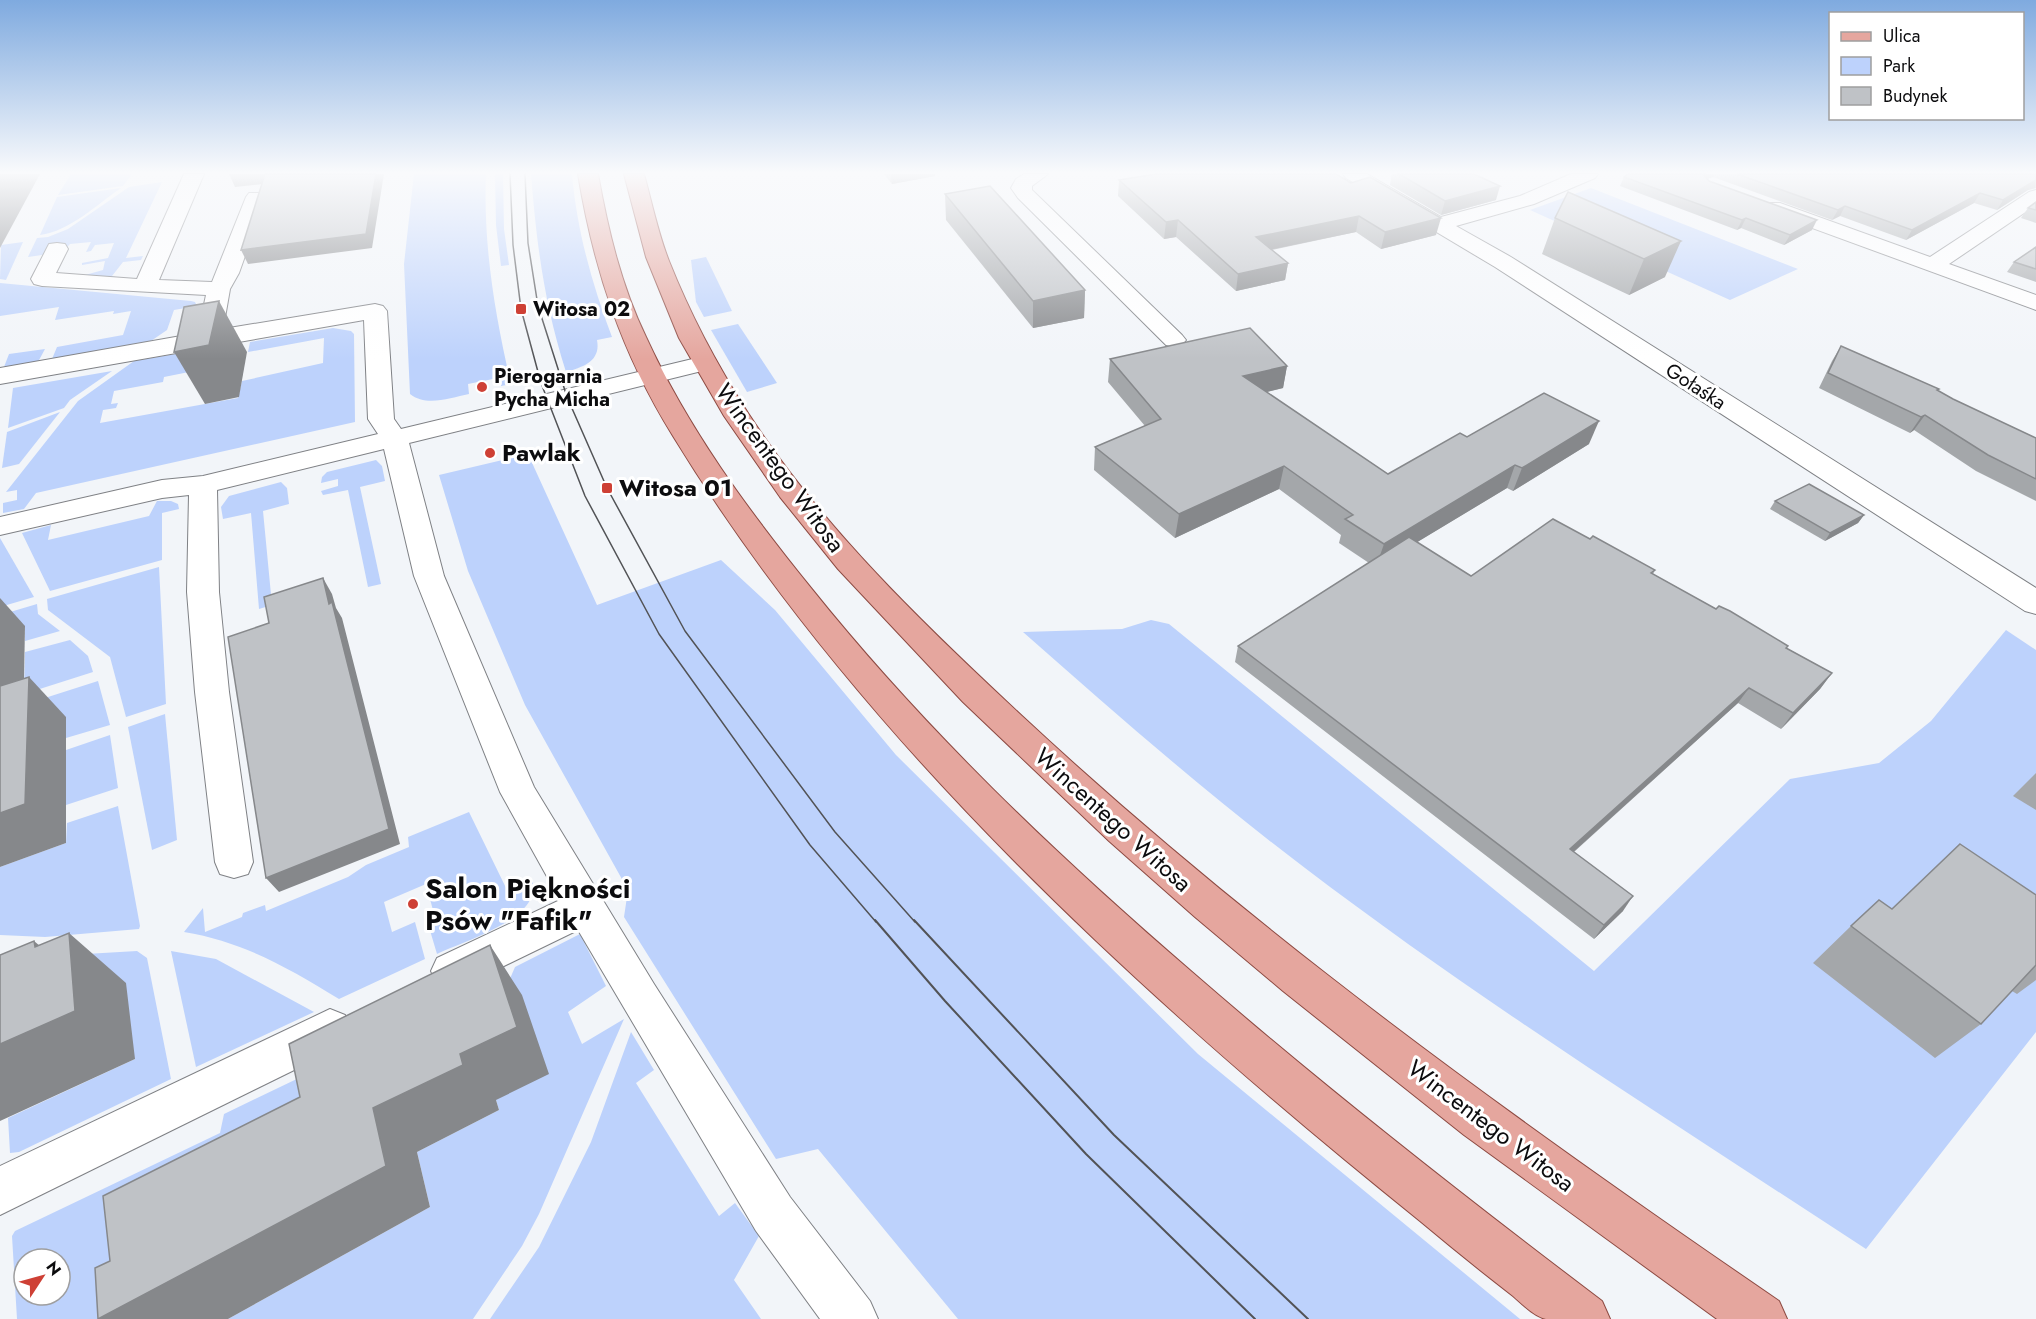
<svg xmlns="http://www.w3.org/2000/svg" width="2036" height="1319" viewBox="0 0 2036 1319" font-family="Jost,sans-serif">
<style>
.green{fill:#bdd2fc;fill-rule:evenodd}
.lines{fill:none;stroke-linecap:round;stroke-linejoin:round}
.minor-casing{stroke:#7f8185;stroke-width:2}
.major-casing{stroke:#8d4a42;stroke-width:2}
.minor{fill:#fff;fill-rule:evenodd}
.major{fill:#e5a69e;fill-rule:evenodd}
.tram-far1{stroke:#525356;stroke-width:1.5}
.tram{stroke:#525356;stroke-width:2}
.wall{fill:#a4a7aa}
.shaded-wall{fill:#86888b}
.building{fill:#bfc2c6;stroke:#86888b;stroke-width:1.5}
.poi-dot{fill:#ce4035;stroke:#fff;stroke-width:2}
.labels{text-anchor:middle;stroke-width:6;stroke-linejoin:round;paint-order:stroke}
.far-poi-label{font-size:20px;font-weight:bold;fill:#0c0c0e;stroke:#fff;text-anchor:start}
.far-street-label{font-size:20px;fill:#0c0c0e;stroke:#fff}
.poi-label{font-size:24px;font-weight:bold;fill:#0c0c0e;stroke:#fff;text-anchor:start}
.street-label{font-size:24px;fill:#0c0c0e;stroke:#fff}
.near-poi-label{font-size:28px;font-weight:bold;fill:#0c0c0e;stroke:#fff;text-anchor:start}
</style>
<rect width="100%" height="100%" fill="#f2f5f9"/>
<g class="green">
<path d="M71,174H132L123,186L58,195Z"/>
<path d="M414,174H486C483,245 495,315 511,384L501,386L498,378L468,384L469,394C450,398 426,407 410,394L404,264Z"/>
<path d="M495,174H503L504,229L509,265L501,266L496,225Z"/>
<path d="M531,174H572C577,231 592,284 612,337L597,340C601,361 584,367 566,372C544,302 537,247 531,174Z"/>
<path d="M162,182L126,258L143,256L141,260L123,262L112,276L123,279L78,277L103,270L105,261L82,265V263L108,258L114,243L95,245L91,251L86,252L91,242L70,244L63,252L28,257L37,238L48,237L68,229L129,187Z"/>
<path d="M121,188C96,205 70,231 40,235L57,197Z"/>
<path d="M1591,188L1798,269L1730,300L1530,210Z"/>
<path d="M23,242L6,280L0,279L1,245Z"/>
<path d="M706,257L732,311L704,317L696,302L691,260Z"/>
<path d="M0,283L191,301L195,302L197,306L174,310L167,330L148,343L52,359L57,347L123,335L131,311L113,314L114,311L55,320L59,307L0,316Z"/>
<path d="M738,324L777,383L747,392L711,330Z"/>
<path d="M333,328L351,331L354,334L355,422L36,493L24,509L3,513V503L17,500V490L6,492L78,401L134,361L199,350L194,371L164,377L163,382L114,391L111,404L118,403L116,408L103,410L100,423L238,398L242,381L323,363L324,338L248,352L250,342Z"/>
<path d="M45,349L38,362L4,367L9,354Z"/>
<path d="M112,371L70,400L64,408L8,428L13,388Z"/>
<path d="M60,412L19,464L2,468L7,432Z"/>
<path d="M528,454L597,605L721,560L775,610L896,755L1198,1054L1520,1319H958L818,1149L776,1159L624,917L628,890L525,705L468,571L439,475Z"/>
<path d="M376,460L382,466L385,481L360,487L381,584L368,587L348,490L323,495L321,491L338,486V479L321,483L322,477L327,472Z"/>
<path d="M281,482L287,488L289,504L263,511L272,605L259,609L251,513L223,519L221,507L229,496Z"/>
<path d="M157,501H171L178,504L179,509L162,513V560L50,591L22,533L51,525L48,540L149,516Z"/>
<path d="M0,538L34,597L0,607Z"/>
<path d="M159,567L166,704L126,717L110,657L48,610L47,599Z"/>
<path d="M37,604L38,614L60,631L25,641V626L0,633V615Z"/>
<path d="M1151,620L1169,624L1594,971L1790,779L1879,763L1931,721L2006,630L2036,650V1032L1866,1249C1677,1125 1485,1005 1305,868C1207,794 1115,713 1023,632L1122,629Z"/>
<path d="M70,640L88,656L93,672L24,694L25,652Z"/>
<path d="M98,681L110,725L66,738V717L23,705Z"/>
<path d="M165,714L177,840L152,850L128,727Z"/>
<path d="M110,735L118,788L66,805V750Z"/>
<path d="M118,806L140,926L139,929L45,937L0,935V867L66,843L67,823Z"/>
<path d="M469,812L508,892L533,882C532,888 533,895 530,900C517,925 463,942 437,954L426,917L434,914L426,884L384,902L392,932L415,922L425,959L339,999C288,968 244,942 184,932L203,908L205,932L242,917L243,913L265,905L266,911L348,877L366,865L409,847L408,837Z"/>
<path d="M580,934L606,986L568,1012L582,1044L624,1019L539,1214L522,1246L473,1319H228L430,1207L417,1152L499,1110L496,1100L509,981L515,967Z"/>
<path d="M137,951L147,958L171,1079L19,1152L10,1153L8,1118L135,1059L0,959Z"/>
<path d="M171,951L216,959L314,1012L196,1067Z"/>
<path d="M631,1032L654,1070L636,1083L719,1216L735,1203L759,1236L734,1280L761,1319H490L539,1247L591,1142Z"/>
<path d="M303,1076L319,1157L164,1319H17L12,1236L15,1231L220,1133L224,1114ZM24,1259H60V1295H24Z"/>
</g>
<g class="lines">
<defs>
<g id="minor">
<path d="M184,174H204L159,280L212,282L246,197L249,193H263L266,197L239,273L230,289L223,329L375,304L383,306L387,311L394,419L401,429L705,356L714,358L717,363L714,368L409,443L444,576L534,787L654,984L790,1197L870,1301L878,1319H820L756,1231L578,930L467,984L452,990L437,984L431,971L437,958L560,900L500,792L414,576L384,449L217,490L219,592L229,692L253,862L248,874L234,878L220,874L215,862L195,692L187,592L189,495L162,498L0,535V517L162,480L203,476L378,434L368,419L364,320L0,384V368L198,333L206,295L42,286L34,284L31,279L49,244L57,243L65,244L68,249L56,273L137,279Z"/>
<path d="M1024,174H1048L1032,186V190L1182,335L1186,340L1182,345L1174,347L1166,345L1018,198L1011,188L1016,179Z"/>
<path d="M1343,174H1367L1441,217L1520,196L1571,174H1598L1595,178L1534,204L1456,226L1511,257L2036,588V614L2025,611L1495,267L1346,178Z"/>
<path d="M2036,190V205L1949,264L2036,295V310L1766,211L1763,207L1766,203H1780L1930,257L2029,192Z"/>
<path d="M330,1009L345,1015L352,1030L345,1045L0,1215V1166Z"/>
</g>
<g id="major">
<path d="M578,174H598C608,230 621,285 646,337C688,429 748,510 811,588C924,729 1055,854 1192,972C1324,1087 1462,1195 1602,1301L1610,1319C1590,1319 1565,1319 1546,1319C1535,1317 1522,1304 1513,1296C1482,1272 1451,1247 1420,1221C1144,999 859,740 673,436C621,352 594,270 578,174Z"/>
<path d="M624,174H644C652,203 658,233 669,261C690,314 717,365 748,413C822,527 923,624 1022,716C1256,934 1516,1121 1779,1301L1787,1319H1717L1464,1135L1283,991L1195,917L1109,841L963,702L838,569L780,497L724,416L679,338L646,257Z"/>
</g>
</defs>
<use href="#minor" class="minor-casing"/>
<use href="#major" class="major-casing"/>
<use href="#minor" class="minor"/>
<use href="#major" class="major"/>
<g class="tram-far1">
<path d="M510,174L513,245L521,309L541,383L585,496L659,634L810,845L876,922"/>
<path d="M525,174L528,243L538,306L567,397L607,488L685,631L835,832L915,922"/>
</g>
<g class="tram">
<path d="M875,920L945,1001L1086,1154L1255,1319"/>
<path d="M914,920L1114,1135L1308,1319"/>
</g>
</g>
<g class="wall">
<path d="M884,174H935V176L892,184Z"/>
<path d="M1336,174L1436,235L1381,249L1356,232L1272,250L1288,263L1285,280L1236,291L1176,237L1164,239L1118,196L1119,180Z"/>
<path d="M1392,174H1474L1496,200L1441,215L1390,185Z"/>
<path d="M1628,174H2036V188L2028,190L1997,210L1974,203L1906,240L1840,216L1832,220L1713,177L1707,179L1709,181L1812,230L1784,245L1741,228L1737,230L1620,186L1624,177Z"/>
<path d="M1568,192L1665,277L1629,295L1542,254L1555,218Z"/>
<path d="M945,194L1085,290L1084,318L1033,328L946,220Z"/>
<path d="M2036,202V223L2021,218L2028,208Z"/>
<path d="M2036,247V282L2007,272L2014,262Z"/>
<path d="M1841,346L1939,389L1938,391L1953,399L2036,438V501L1976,471L1914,430L1910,433L1819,388L1832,361Z"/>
<path d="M1110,359L1287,366L1283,388L1266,392L1388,474L1467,437L1589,444L1513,491L1507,488L1417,542L1471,576L1590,539L1655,570L1653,574L1832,673L1820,689L1781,729L1738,703L1574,852L1623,911L1594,939L1235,662L1238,646L1369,563L1339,543L1341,535L1279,489L1175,538L1094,470L1095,447L1145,426L1108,382Z"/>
<path d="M1775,501L1864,515L1858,523L1825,541L1770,509Z"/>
<path d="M2036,773V810L2013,796Z"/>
<path d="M2036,895V980L2017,994L2012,991L1981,1024L1935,1058L1813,963L1851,926L1892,909Z"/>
</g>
<g class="shaded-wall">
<path d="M0,174H40L0,248Z"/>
<path d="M229,174H269L273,183L235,187Z"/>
<path d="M376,174H384L372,248L248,264L241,250Z"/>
<path d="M891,174H935V176L892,184Z"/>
<path d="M1705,174H1714L1713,177L1703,180Z"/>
<path d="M2034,180H2036L2035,188L2028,190L1997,210L2003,200Z"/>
<path d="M1500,186L1496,200L1441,215L1445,201Z"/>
<path d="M1980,193L1974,203L1906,240L1912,230Z"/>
<path d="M1845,206L1840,216L1832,220L1838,210Z"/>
<path d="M1359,216L1356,232L1254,253L1256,237Z"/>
<path d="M1441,218L1436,235L1381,249L1385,232Z"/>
<path d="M1746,218L1741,228L1737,230L1742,220Z"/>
<path d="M1178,220L1176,237L1164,239L1166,222Z"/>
<path d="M1817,220L1812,230L1784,245L1790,235Z"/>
<path d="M1681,241L1665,277L1629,295L1644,259Z"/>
<path d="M1288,263L1285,280L1236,291L1238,274Z"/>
<path d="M1085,290L1084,318L1033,328V301Z"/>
<path d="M219,301L247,352L239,397L205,404L174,352Z"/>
<path d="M1287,366L1283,388L1239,399L1243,376Z"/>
<path d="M1925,415L1914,430L1910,433L1921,417Z"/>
<path d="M1599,421L1589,444L1513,491L1522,468Z"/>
<path d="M1515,465L1507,488L1376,567L1384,544Z"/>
<path d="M1284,466L1279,489L1175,538L1179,514Z"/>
<path d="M1864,515L1858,523L1825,541L1830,533Z"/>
<path d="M323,578L332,594L336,608L342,618L400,844L279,892L266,878L329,604Z"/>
<path d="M0,598L25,626L23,731L0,707Z"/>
<path d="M1832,673L1820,689L1781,729L1793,713Z"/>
<path d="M29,677L66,717V843L0,867V813Z"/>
<path d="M1749,688L1738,703L1560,864L1570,849Z"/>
<path d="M1633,896L1623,911L1594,939L1604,925Z"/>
<path d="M69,933L126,983L135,1059L0,1121V1044L35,947L34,941L72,973Z"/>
<path d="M490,945L522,995L549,1074L496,1100L499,1110L417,1152L430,1207L228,1319H99L373,1108L460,1054Z"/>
</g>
<g class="building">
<path d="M265,174H376L366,234L241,250Z"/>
<path d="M1156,174H1336L1351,183L1370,177L1441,218L1385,232L1359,216L1256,237L1288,263L1238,274L1178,220L1166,222L1119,180Z"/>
<path d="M1399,174H1474L1500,186L1445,201Z"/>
<path d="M1628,174H1705L1704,175L1709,181L1817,220L1790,235L1746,218L1742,220L1624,177Z"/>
<path d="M1737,174H2036V180L2003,200L1980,193L1912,230L1845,206L1838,210Z"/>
<path d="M990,186L1085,290L1033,301L945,194Z"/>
<path d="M1568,192L1681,241L1644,259L1555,218Z"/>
<path d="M2036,202V210L2028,208Z"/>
<path d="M2036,247V269L2014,262Z"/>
<path d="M219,301L209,345L174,352L184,307Z"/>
<path d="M1250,328L1287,366L1243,376L1388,474L1460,433L1467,437L1544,393L1599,421L1522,468L1515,465L1384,544L1345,519L1353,515L1284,466L1179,514L1095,447L1161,419L1110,359Z"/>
<path d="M1841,346L1939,389L1937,390L1953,399L2036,438V479L1988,455L1925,415L1921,417L1828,373Z"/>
<path d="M1809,484L1864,515L1830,533L1775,501Z"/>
<path d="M1553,519L1590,539L1593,536L1655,570L1651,573L1716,609L1719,606L1730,611L1788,646L1786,648L1832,673L1793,713L1749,688L1570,849L1633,896L1604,925L1238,646L1409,537L1471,576Z"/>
<path d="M323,578L329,604L332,602L389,829L266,878L228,637L269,623L264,597Z"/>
<path d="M29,677L25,804L0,813V686Z"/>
<path d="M1960,844L2036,895V965L1981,1024L1851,926L1879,900L1892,909Z"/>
<path d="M69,933L75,1011L0,1044V955L34,941L35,947Z"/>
<path d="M490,945L517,1027L460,1054L463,1065L373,1108L386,1166L98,1319L95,1268L110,1261L103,1196L300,1097L289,1044Z"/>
</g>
<linearGradient id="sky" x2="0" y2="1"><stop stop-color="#7faadf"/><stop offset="0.48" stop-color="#f9fafc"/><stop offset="1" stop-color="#f9fafc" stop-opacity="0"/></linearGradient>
<rect width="2036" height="359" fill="url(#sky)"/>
<g class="poi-dot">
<rect x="515" y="303" width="12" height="12" rx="3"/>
<circle cx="482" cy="387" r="6"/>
<circle cx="490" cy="453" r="6"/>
<rect x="601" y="482" width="12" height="12" rx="3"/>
<circle cx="413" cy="904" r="6"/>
</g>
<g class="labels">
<g class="far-poi-label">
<text x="533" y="316">Witosa 02</text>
<text x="494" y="383">Pierogarnia<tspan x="494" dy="23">Pycha Micha</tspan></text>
</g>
<g class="far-street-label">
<text transform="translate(1696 386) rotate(33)" y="7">Gołaśka</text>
</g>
<g class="poi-label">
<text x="502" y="461">Pawlak</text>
<text x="619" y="496">Witosa 01</text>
</g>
<g class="street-label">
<text transform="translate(780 468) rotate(54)" y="8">Wincentego Witosa</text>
<text transform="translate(1113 820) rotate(42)" y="8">Wincentego Witosa</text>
<text transform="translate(1491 1126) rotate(37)" y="8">Wincentego Witosa</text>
</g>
<g class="near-poi-label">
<text x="425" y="898">Salon Piękności<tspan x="425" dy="32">Psów "Fafik"</tspan></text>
</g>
</g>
<rect x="1829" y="12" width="195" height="108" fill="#ffffff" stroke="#9e9e9f" stroke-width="1.5"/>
<rect x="1841" y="32" width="30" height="9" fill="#e5a69e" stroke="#9e9e9f" stroke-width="1.5"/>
<text x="1883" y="42" font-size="18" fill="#0c0c0e">Ulica</text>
<rect x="1841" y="57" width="30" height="18" fill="#bdd2fc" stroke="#9e9e9f" stroke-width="1.5"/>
<text x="1883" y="72" font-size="18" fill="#0c0c0e">Park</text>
<rect x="1841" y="87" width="30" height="18" fill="#bfc2c6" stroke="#9e9e9f" stroke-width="1.5"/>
<text x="1883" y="102" font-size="18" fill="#0c0c0e">Budynek</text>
<g transform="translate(42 1277) rotate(54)"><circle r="28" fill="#ffffff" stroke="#9e9e9f" stroke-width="1.5"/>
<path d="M0-4.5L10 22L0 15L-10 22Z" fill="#ce4035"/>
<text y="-9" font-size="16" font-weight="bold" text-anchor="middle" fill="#0c0c0e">N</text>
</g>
</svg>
